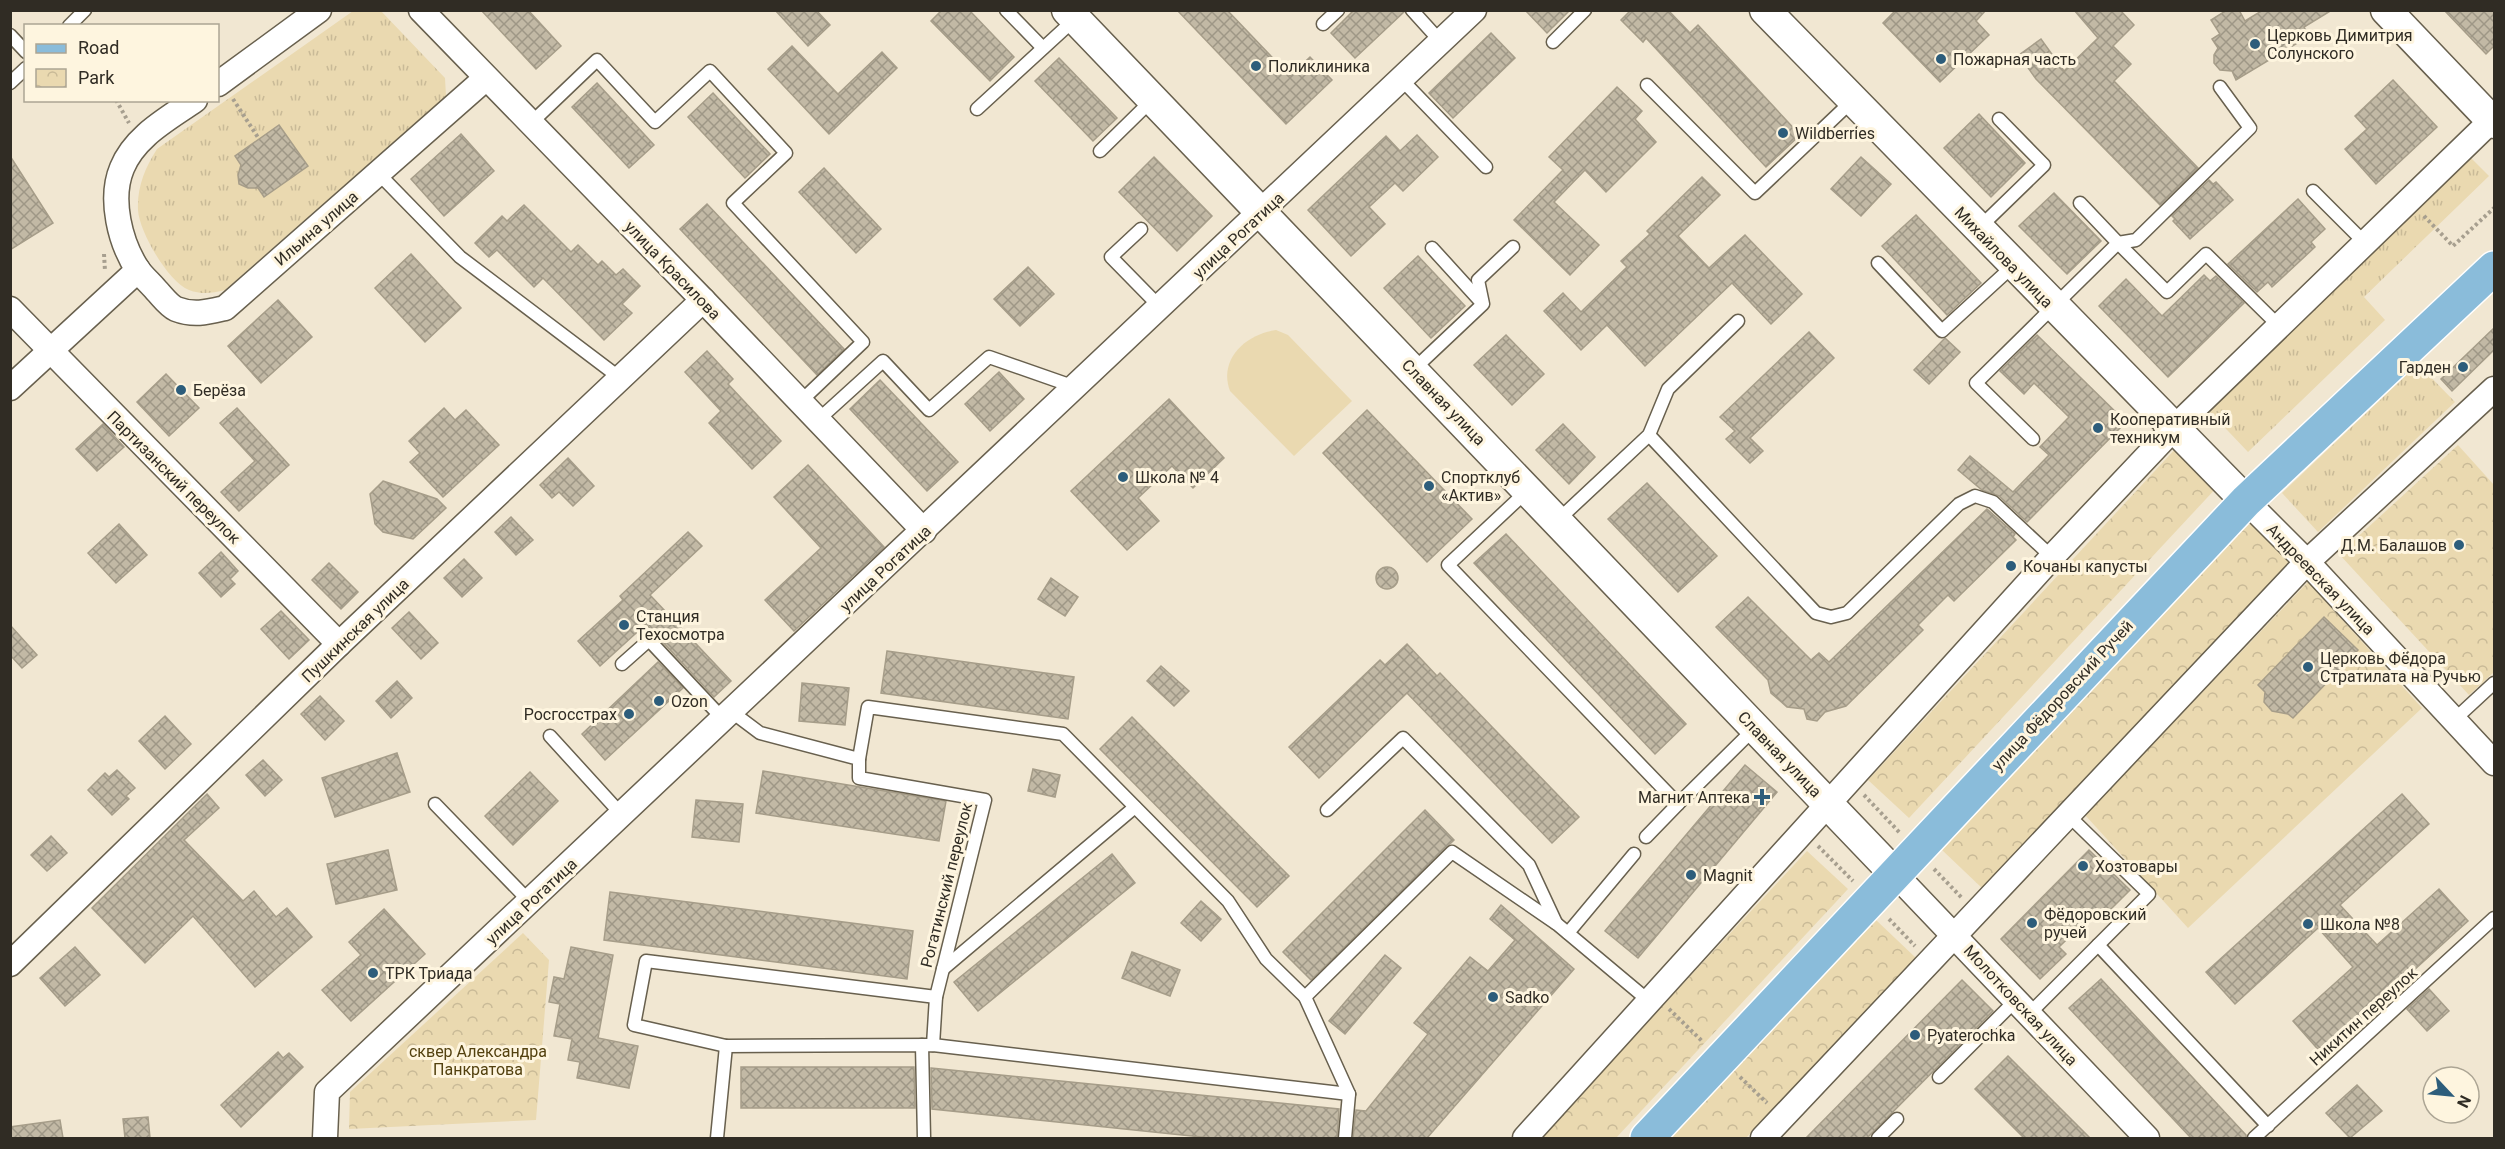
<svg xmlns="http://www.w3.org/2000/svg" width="2505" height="1149" viewBox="0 0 2505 1149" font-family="Roboto,sans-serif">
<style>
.grass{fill:url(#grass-tufts)}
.park{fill:url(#park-crowns)}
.garden{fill:#ead9b0}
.building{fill:url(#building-cross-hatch);stroke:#a69d89;stroke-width:1.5}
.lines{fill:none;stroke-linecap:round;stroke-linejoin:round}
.service-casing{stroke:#68604e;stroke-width:15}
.minor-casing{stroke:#68604e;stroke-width:27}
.tertiary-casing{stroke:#68604e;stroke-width:33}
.primary-casing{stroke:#fff;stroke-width:36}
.path{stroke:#a79f8f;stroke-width:4;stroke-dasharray:3 3;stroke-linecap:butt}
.service{stroke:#fff;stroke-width:12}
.minor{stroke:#fff;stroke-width:24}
.tertiary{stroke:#fff;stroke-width:30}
.primary{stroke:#8abcda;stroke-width:33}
.poi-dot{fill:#2d5d7b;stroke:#fef5df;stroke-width:2}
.labels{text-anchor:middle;stroke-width:6;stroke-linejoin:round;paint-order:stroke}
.poi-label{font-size:16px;fill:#302c24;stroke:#fef5df;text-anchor:start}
.street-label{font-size:16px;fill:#302c24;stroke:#fef5df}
.park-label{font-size:16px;fill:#53410f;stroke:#fef5df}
</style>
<defs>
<pattern id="grass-tufts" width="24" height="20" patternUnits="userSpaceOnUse" patternTransform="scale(1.5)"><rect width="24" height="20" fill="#ead9b0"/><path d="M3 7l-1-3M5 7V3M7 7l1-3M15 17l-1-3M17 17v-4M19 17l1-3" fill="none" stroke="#c9ba97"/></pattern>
<pattern id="park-crowns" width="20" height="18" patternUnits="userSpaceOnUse" patternTransform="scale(1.5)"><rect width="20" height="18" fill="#ead9b0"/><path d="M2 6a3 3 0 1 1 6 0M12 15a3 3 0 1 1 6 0" fill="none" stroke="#c9ba97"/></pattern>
<pattern id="building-cross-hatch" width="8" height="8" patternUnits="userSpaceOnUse" patternTransform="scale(1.5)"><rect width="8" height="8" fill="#c2b9a5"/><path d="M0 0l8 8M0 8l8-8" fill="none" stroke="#9e9786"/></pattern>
</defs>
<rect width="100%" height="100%" fill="#f1e7d2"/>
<g class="grass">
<path d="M353,11H381L445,78L446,96L225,290C212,293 202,295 189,290C168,282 139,231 138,210C137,187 145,168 157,149Z"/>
<path d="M2471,158L2489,176L2364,297L2385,320L2248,452L2209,411Z"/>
<path d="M2418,364L2455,402L2318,532L2282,493Z"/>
</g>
<g class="park">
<path d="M2458,445L2494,485V672L2469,695L2339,554Z"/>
<path d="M2178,446L2219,485L1909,818L1868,780Z"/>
<path d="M2250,523L2291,561L1983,889L1942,850Z"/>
<path d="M2308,582L2422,708L2188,928L2085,815Z"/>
<path d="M1807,851L1848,889L1616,1138H1539Z"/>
<path d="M1876,920L1916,958L1746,1138H1669Z"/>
<path d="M523,933L549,960L536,1120L349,1129L350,1092Z"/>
</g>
<path class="garden" d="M1276,330L1288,335L1352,401L1294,456L1230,391C1218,359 1246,334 1276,330Z"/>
<g class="building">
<path d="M481,10H528L561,46L536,69Z"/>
<path d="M775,10H816L830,25L808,46Z"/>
<path d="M942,10H969L1014,57L990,81L931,21Z"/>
<path d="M1177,10H1227L1290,76L1310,57L1332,80L1286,124Z"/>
<path d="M1354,10H1404V12L1355,58L1331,33Z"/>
<path d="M1525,10H1570L1547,33Z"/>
<path d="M1631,10H1668L1690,33L1698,25L1800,135L1766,167L1646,38L1643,42L1621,20Z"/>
<path d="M1896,10H1986L1976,21L1989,35L1940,82L1883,23Z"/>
<path d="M2074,10H2120L2134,25L2113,46L2131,64L2114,81L2198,168L2160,205L2036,79L2019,55L2041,39L2064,71L2098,38Z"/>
<path d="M2227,10H2239L2245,21L2263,10H2332L2304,27L2309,36L2236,80L2232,71L2220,70L2214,63V55L2218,48L2212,39L2220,34L2211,20Z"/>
<path d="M2444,10H2494V46L2486,54Z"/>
<path d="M1491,33L1515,58L1453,118L1429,93Z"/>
<path d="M792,46L838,94L882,52L897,68L829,134L768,69Z"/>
<path d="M1059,58L1117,118L1093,141L1035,81Z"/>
<path d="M2393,80L2437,127L2376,184L2345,149L2367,129L2355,116Z"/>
<path d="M597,83L654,145L629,168L572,107Z"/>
<path d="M1617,87L1642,111L1635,119L1656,142L1606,192L1585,170L1554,202L1599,245L1570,275L1514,220L1563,170L1549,157Z"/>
<path d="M713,93L770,154L745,178L688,117Z"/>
<path d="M1979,114L2025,163L1991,197L1944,148Z"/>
<path d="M279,125L308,166L264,197L258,188H248L239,184L238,175L241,165L235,156Z"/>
<path d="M461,134L494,171L444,216L411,179Z"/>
<path d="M1417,135L1438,157L1403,191L1395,183L1369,207L1385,224L1351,256L1308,210L1386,136L1400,151Z"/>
<path d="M10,156L53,223L10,250Z"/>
<path d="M1154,157L1212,216L1177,251L1119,192Z"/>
<path d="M1861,157L1891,184L1861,216L1831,189Z"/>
<path d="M824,168L881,229L856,253L799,192Z"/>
<path d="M1702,177L1720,195L1678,236L1709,268L1745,235L1802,294L1771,324L1732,283L1645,366L1607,325L1581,350L1544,311L1563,293L1581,312L1627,267L1621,261L1650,234L1647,231Z"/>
<path d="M2209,180L2213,184L2216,182L2233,200L2190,239L2173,221L2175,219L2172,216Z"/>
<path d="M2054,193L2101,241L2067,274L2019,226Z"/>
<path d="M2298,199L2325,229L2311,242L2315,247L2272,287L2268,282L2257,292L2228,264Z"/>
<path d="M707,204L844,349L817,375L680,229Z"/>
<path d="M524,205L571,252L578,245L598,265L602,261L616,275L623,269L640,286L622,304L632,313L604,340L543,278L534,287L497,250L489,257L475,243L502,216L507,221Z"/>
<path d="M1916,215L1981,283L1947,315L1882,246Z"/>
<path d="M411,254L461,308L425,342L375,288Z"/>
<path d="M1418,256L1465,306L1431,338L1384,288Z"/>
<path d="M1028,267L1054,294L1020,326L994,299Z"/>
<path d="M2204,275L2210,281L2216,276L2244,303L2168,377L2099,306L2126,279L2162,316Z"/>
<path d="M278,300L312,337L261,383L228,346Z"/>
<path d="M2494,328V350L2452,391L2441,379Z"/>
<path d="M1809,332L1834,358L1750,438L1763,451L1750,463L1726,439L1735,431L1720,417Z"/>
<path d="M1506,335L1544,374L1512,405L1474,365Z"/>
<path d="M2037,335L2126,422L2027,522L1999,496L1982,490L1958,470L1970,456L2013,492L2049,455L2040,447L2069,417L2034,383L2024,394L2000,371Z"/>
<path d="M1945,338L1960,352L1929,384L1914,370Z"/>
<path d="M707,351L733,379L728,384L781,441L752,469L709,423L721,411L685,372Z"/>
<path d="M999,372L1024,399L990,431L965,404Z"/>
<path d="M166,374L199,408L169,436L137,402Z"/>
<path d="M880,380L958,462L927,491L850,409Z"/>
<path d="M1169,399L1224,458L1193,488L1172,466L1138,498L1159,521L1127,550L1071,491Z"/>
<path d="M237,408L289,465L239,511L221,492L255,461L220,423Z"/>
<path d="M444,408L455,420L466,410L499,445L443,497L410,462L420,453L409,441Z"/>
<path d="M1367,410L1472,519L1427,562L1323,453Z"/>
<path d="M103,424L124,447L97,471L76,449Z"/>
<path d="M1563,424L1595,457L1569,484L1536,450Z"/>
<path d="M568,458L594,486L573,506L559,492L552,498L540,485Z"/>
<path d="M808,465L884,547L794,631L765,600L821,548L774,497Z"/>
<path d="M383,481L437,499L446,508L413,539L383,532L375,524L370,494Z"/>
<path d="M1647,483L1717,556L1678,592L1608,519Z"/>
<path d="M1987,509L2015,534L2013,537L2016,540L1954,601L1948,595L1918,625L1923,630L1846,706L1825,712L1817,721L1807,719L1804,709L1787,707L1771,693L1768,680L1716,627L1748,597L1811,660L1819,653L1829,662Z"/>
<path d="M511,517L533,540L516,555L495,532Z"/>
<path d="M119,524L147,555L116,583L88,553Z"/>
<path d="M688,532L702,546L650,595L731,681L714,697L646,624L600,666L578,641L623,600L620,596Z"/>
<path d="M1506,534L1686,724L1655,754L1474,563Z"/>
<path d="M221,552L238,571L230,579L235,584L221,597L199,573Z"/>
<path d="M464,559L482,578L462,597L444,578Z"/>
<path d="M329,563L358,592L341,609L312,580Z"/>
<circle cx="1387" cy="578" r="11"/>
<path d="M1051,578L1078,597L1065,616L1038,599Z"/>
<path d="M281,611L309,640L289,659L261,629Z"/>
<path d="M409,612L438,643L421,659L392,628Z"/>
<path d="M2324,617L2358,650L2293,718L2288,714L2272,711L2264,702L2265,692L2258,685Z"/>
<path d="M10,625L37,655L22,668L10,655Z"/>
<path d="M1407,644L1437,676L1440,673L1579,817L1552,843L1407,693L1319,778L1289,747L1380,660L1385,665Z"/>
<path d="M887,651L1074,677L1068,719L881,693Z"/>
<path d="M658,662L683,688L605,760L582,734Z"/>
<path d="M1161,666L1189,691L1174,706L1147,681Z"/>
<path d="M397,681L412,698L391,718L376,701Z"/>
<path d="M802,683L849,688L845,725L799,721Z"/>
<path d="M320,696L344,721L325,740L301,714Z"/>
<path d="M165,716L191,744L165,769L139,741Z"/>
<path d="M1132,717L1289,876L1257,907L1100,749Z"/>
<path d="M397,753L410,792L335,817L322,778Z"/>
<path d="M263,760L282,780L265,796L246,775Z"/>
<path d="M1745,765L1777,792L1638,958L1605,931Z"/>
<path d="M1033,769L1060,775L1055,797L1028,791Z"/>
<path d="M117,770L135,788L126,796L129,799L112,815L88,790L105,773L109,777Z"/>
<path d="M763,771L946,801L939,841L756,813Z"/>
<path d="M530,772L558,801L513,845L485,816Z"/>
<path d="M207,794L219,808L184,840L243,901L254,891L276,917L287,908L312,937L255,987L193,916L145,963L92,908Z"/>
<path d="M2402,794L2429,824L2340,905L2377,945L2439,889L2468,921L2413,971L2418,976L2396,997L2391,991L2322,1054L2293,1021L2353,967L2318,928L2235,1004L2206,972Z"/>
<path d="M696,800L743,804L739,842L692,837Z"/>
<path d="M1425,810L1454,840L1311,980L1283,952Z"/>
<path d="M51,836L67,853L47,871L31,855Z"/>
<path d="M388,850L397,890L336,904L327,864Z"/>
<path d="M2089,850L2130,890L2104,916L2098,909L2059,947L2066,954L2040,979L2001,939Z"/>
<path d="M1112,854L1135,883L978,1011L954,982Z"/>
<path d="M610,892L913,931L907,979L604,940Z"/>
<path d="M1201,901L1221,919L1201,941L1181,923Z"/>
<path d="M1501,905L1574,969L1427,1138H1353L1356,1110L1366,1111L1428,1034L1414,1023L1470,957L1488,971L1515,940L1490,919Z"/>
<path d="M384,909L425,954L351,1021L322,990L361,955L349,942Z"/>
<path d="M75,947L100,975L65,1006L40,978Z"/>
<path d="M571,947L613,955L598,1038L638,1046L629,1088L577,1078L580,1062L568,1060L572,1039L554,1036L560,1004L549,1002L554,977L564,979Z"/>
<path d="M1132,952L1180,970L1170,996L1122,978Z"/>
<path d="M1385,955L1401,968L1345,1034L1329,1021Z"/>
<path d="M2101,979L2246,1135V1138H2191L2069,1008Z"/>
<path d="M1962,980L1993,1011L1867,1138H1806Z"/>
<path d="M2429,989L2449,1011L2427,1031L2407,1009Z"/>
<path d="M278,1052L283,1058L289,1053L303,1067L241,1127L221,1105Z"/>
<path d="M2008,1056L2090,1138H2024L1975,1089Z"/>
<path d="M741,1067H914L915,1108H741Z"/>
<path d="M931,1068L1339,1109L1337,1138H1211L932,1109Z"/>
<path d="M2357,1085L2382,1111L2350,1138L2326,1113Z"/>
<path d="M148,1117L150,1138H125L123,1119Z"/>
<path d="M60,1120L63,1138H10V1127Z"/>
</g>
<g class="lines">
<defs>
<g id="service">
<path d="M1006,10L1043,48"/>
<path d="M1412,10L1441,42"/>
<path d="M1323,24L1338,10"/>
<path d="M69,26L85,10"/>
<path d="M10,35L26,52"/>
<path d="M1553,42L1585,10"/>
<path d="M1402,80L1486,167"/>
<path d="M10,83L26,68"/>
<path d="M1647,85L1755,193L1852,101"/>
<path d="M977,109L1075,19"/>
<path d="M530,124L597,60L655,122L710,71L786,153L733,203L863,342L800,402"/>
<path d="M1100,151L1152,100"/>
<path d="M378,173L460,257L620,378"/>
<path d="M2313,191L2365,243"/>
<path d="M1141,229L1111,257L1161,308"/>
<path d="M1978,229L2044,165L1999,119"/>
<path d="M2118,243L2136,240L2250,128L2220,87"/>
<path d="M2118,243L2167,292L2206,254L2279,326"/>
<path d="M1432,248L1482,303"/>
<path d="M1878,263L1942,331L2013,266"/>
<path d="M1413,370L1483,304L1478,280L1513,247"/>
<path d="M818,420L883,361L929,410L989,357L1075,387"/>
<path d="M1649,435L1816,613L1831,617L1847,613L1959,504L1975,496L1993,502L2052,557"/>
<path d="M2033,439L1976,383L2118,243L2080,203"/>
<path d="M1527,491L1448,565L1678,804L1755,728"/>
<path d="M1557,521L1649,435L1668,389L1738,321"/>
<path d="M622,664L649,640L724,720"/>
<path d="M732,712L760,733L859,759V778L985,800L936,997L933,1045"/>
<path d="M2454,720L2494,683"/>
<path d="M550,736L622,815"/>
<path d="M859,759L868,707L1063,734L1228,901L1266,959L1305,997L1452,852L1557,924L1649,1001"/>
<path d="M435,804L530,902"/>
<path d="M1327,810L1403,738L1529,865L1556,923"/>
<path d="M1646,837L1678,804"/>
<path d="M1568,933L1634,854"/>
<path d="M2098,945L2268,1126"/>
<path d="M943,969L1135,807"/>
<path d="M936,997L646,961L634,1025L726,1046L933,1045L1349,1094"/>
<path d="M1305,997L1349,1094L1345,1138"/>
<path d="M2029,1014L2149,894L2068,815"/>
<path d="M922,1045L924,1138"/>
<path d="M1939,1077L2016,1000"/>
<path d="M717,1138L726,1046"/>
<path d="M1878,1138L1897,1119"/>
<path d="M2254,1138L2494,918"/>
</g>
<g id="minor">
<path d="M421,10L703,300L924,531"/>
<path d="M218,84L319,10"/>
<path d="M195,100C168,119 135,136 122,168C109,199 120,243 138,270C143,277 150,283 156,290C162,296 168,305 176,309C194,316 208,312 225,308L485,79"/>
<path d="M10,309L339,644"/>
<path d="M10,388L138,270"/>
<path d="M2246,501L2307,562L2494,763"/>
<path d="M1894,873L2147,1138"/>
<path d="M10,964L339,644L703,300"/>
<path d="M325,1138L327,1092L1474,10"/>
<path d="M1525,1138L2052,557L2173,429L2494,118"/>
<path d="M1763,1138L2307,562L2494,389"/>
</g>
<g id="tertiary">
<path d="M1067,10L1894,873"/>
<path d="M1765,10L2246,501"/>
<path d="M2386,10L2494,123"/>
</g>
<path id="primary" d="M1647,1138L2246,501L2494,268"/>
</defs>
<use href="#service" class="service-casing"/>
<use href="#minor" class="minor-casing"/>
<use href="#tertiary" class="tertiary-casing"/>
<use href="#primary" class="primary-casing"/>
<g class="path">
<path d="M233,99L259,139"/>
<path d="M116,100L129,123"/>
<path d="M2424,216L2453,246L2494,208"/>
<path d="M104,254L105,271"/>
<path d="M1864,795L1900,833"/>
<path d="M1818,846L1853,881"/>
<path d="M1934,869L1962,898"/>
<path d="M1889,919L1915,946"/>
<path d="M1669,1009L1702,1041"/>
<path d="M1740,1077L1767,1103"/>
</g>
<use href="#service" class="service"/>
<use href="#minor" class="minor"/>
<use href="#tertiary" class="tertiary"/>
<use href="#primary" class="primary"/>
</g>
<g class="poi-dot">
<circle cx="2255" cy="44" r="6"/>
<circle cx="1941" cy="59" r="6"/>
<circle cx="1256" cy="66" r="6"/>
<circle cx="1783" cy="133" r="6"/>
<circle cx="2463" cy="367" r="6"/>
<circle cx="181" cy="390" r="6"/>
<circle cx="2098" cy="428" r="6"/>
<circle cx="1123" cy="477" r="6"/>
<circle cx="1429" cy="486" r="6"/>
<circle cx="2459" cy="545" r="6"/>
<circle cx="2011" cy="566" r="6"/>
<circle cx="624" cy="625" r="6"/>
<circle cx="2308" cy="667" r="6"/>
<circle cx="659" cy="701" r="6"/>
<circle cx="629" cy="714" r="6"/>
<path d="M1759 788h6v6h6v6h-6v6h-6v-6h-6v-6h6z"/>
<circle cx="2083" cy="866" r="6"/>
<circle cx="1691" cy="875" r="6"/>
<circle cx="2032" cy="923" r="6"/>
<circle cx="2308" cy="924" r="6"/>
<circle cx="373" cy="973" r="6"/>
<circle cx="1493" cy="997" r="6"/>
<circle cx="1915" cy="1035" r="6"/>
</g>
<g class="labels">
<g class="poi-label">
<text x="2267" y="41">Церковь Димитрия<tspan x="2267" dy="18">Солунского</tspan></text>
<text x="1953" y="65">Пожарная часть</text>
<text x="1268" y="72">Поликлиника</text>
<text x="1795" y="139">Wildberries</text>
<text x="2451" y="373" text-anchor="end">Гарден</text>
<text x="193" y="396">Берёза</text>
<text x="2110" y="425">Кооперативный<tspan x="2110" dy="18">техникум</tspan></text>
<text x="1135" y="483">Школа № 4</text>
<text x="1441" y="483">Спортклуб<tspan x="1441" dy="18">«Актив»</tspan></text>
<text x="2447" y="551" text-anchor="end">Д.М. Балашов</text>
<text x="2023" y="572">Кочаны капусты</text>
<text x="636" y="622">Станция<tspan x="636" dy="18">Техосмотра</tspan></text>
<text x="2320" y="664">Церковь Фёдора<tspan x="2320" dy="18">Стратилата на Ручью</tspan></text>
<text x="671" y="707">Ozon</text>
<text x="617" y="720" text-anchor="end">Росгосстрах</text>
<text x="1750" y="803" text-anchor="end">Магнит Аптека</text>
<text x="2095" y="872">Хозтовары</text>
<text x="1703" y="881">Magnit</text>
<text x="2044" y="920">Фёдоровский<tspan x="2044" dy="18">ручей</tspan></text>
<text x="2320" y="930">Школа №8</text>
<text x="385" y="979">ТРК Триада</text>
<text x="1505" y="1003">Sadko</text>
<text x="1927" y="1041">Pyaterochka</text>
</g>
<g class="street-label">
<text transform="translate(316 228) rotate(-41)" y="6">Ильина улица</text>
<text transform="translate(1238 235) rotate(-43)" y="6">улица Рогатица</text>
<text transform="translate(2004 257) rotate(46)" y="6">Михайлова улица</text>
<text transform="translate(673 270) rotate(46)" y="6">улица Красилова</text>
<text transform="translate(1444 402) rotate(46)" y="6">Славная улица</text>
<text transform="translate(174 477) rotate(45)" y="6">Партизанский переулок</text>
<text transform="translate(885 568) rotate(-43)" y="6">улица Рогатица</text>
<text transform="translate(2321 579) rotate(46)" y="6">Андреевская улица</text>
<text transform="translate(355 630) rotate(-44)" y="6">Пушкинская улица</text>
<text transform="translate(2062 695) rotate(-47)" y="6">улица Фёдоровский Ручей</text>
<text transform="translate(1780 754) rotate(46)" y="6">Славная улица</text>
<text transform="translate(946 885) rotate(-76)" y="6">Рогатинский переулок</text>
<text transform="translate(531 901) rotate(-43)" y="6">улица Рогатица</text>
<text transform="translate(2021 1005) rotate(47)" y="6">Молотковская улица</text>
<text transform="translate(2363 1016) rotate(-42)" y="6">Никитин переулок</text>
</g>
<g class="park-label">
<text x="478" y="1057">сквер Александра<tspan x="478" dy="18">Панкратова</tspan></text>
</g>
</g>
<rect width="2505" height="1149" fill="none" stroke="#302c24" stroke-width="24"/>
<rect x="24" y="24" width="195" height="78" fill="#fef5df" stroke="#aca594" stroke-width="1.5"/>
<rect x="36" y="44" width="30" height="9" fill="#8abcda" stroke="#aca594" stroke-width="1.5"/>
<text x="78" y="54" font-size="18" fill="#302c24">Road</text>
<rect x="36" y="69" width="30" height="18" fill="url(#park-crowns)" stroke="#aca594" stroke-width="1.5"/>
<text x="78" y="84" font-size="18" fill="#302c24">Park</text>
<g transform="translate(2451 1095) rotate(116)"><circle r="28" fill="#fef5df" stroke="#aca594" stroke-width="1.5"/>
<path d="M0-4.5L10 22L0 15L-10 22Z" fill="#2d5d7b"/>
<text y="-9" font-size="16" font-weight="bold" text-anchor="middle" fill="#302c24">N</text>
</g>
</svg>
